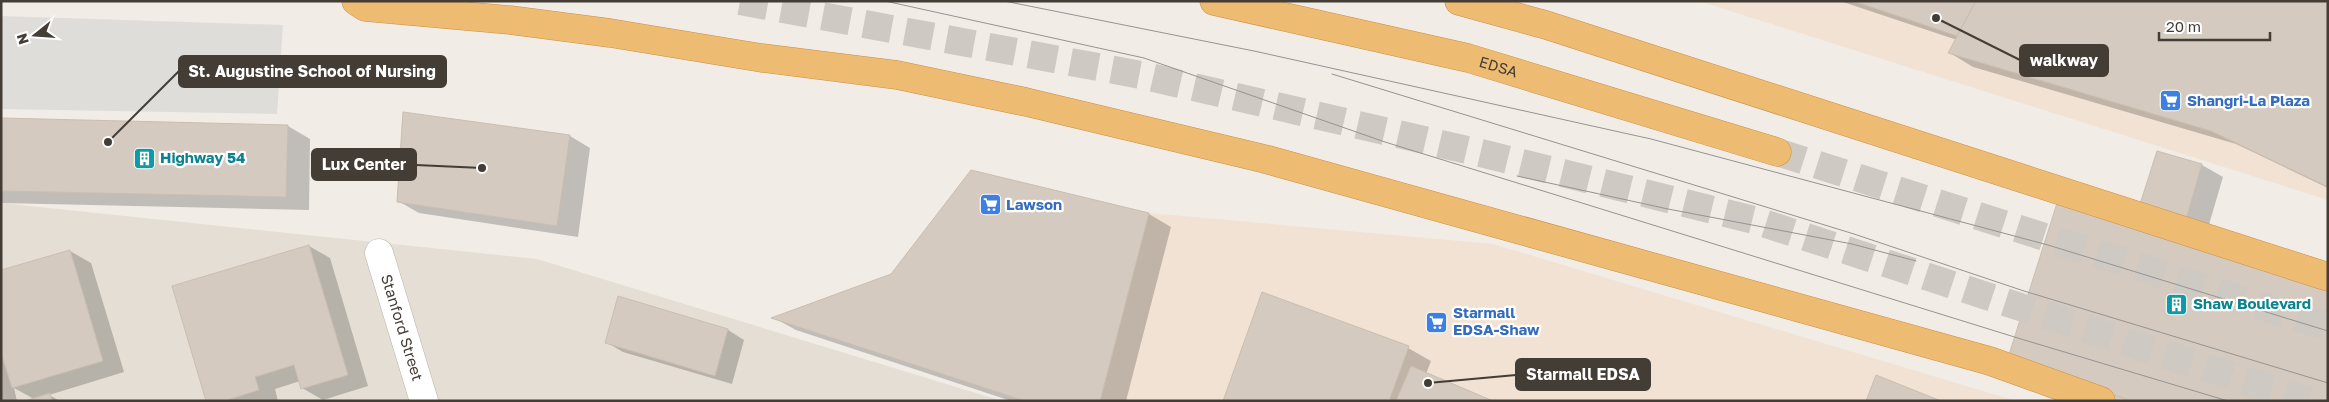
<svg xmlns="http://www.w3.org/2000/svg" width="2329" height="402" viewBox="0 0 2329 402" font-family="'Golos Text',sans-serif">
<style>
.residential{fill:#e4ded4}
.commercial{fill:#f1e2d3}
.parking{fill:#dfddda}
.shadow{fill:#0003}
.building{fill:#d4cabf;stroke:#cbbeb0}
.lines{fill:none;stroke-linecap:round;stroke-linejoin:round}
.highway-tunnel{stroke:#cec9c3;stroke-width:28;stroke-dasharray:28 14;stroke-linecap:butt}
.street-casing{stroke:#bbb3a9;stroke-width:29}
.highway-casing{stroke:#cc8f45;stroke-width:29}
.street{stroke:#fff;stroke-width:28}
.highway{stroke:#eebb73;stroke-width:28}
.tram{stroke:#949494;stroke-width:1}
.labels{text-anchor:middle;stroke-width:4.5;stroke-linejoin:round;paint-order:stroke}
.street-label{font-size:15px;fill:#433d36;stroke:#fff}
.shop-label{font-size:15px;font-weight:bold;fill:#366cbe;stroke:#fff;text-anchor:start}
.culture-label{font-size:15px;font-weight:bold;fill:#0d838f;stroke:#fff;text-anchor:start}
.leader{fill:none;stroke:#433d36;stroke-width:2}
.callout-dot{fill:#433d36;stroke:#fff;stroke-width:2}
.callout{fill:#433d36;stroke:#433d36;stroke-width:2}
.callout-label{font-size:16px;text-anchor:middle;font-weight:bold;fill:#fff}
</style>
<rect width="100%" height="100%" fill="#f1ece6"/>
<path class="residential" d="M1,203L537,259L1002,401H1Z"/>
<g class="commercial">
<path d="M1699,1H2328V200Z"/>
<path d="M1149,213L1493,244L2016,401H1100Z"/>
</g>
<path class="parking" d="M1,16L283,25L277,114L1,109Z"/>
<g class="shadow">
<path d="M1840,1H2328V188L2236,144L1973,67L1950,53L1957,40Z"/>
<path d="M1,120L288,126L310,139L309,210L1,203Z"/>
<path d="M570,136L590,148L578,237L419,213L398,201Z"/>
<path d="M2158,153L2202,165L2223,177L2203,245L2140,226Z"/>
<path d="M971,171L1149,214L1171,227L1126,401H1011L796,330L774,318L892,275Z"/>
<path d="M309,246L330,258L368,386L323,400L302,388L300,381L275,389L278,401H207Z"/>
<path d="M70,251L91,263L124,372L49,395L60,401H29L34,399L14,388L17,401H1V272Z"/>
<path d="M728,330L744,340L732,384L623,352L606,342Z"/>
<path d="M1408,348L1431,361L1426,374L1489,401H1224Z"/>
</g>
<g class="building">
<path d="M1853,1H1976L1957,36Z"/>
<path d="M1976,1H2328V187L2211,131L1948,53Z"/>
<path d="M403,112L570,135L557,226L397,202Z"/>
<path d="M1,118L288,125L286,197L1,191Z"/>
<path d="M2157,151L2202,164L2181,237L2134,223Z"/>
<path d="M971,170L1149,213L1100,401H1025L771,318L891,274Z"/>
<path d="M2058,200L2328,281V401H2132L2007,361Z"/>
<path d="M309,245L348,375L301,389L294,365L255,377L259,390L224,401H206L172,286Z"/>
<path d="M70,250L103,361L12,388L1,353V270Z"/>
<path d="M1262,292L1409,346L1389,401H1223Z"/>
<path d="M618,296L728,329L715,376L605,343Z"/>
<path d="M1411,366L1493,401H1396Z"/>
<path d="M1876,375L1941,401H1866Z"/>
<path d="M2102,391L2132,401H2099Z"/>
<path d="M50,393L52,401H25Z"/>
</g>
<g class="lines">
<g class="highway-tunnel">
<path d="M740,1L1141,75L1489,155L1754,220L2308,401"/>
<path d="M1777,152L2328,327"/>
</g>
<defs>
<g id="street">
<path id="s1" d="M379,253L424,401"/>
</g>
<g id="highway">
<path d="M356,1L365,7L510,20L610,33L762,58L897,75L1026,102L1265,159L1990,361L2101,401"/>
<path id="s2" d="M1214,1L1468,58L1777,152"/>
<path d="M1459,1L1546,25L2328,277"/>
</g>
</defs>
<use href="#street" class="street-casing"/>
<use href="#highway" class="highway-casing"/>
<use href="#street" class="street"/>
<use href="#highway" class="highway"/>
<g class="tram">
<path d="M885,1L1144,58L1385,142L2021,339L2228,401"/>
<path d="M1004,1L1254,51L1651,139L2048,245L2328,331"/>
<path d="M1332,74L1854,234L2024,291L2328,383"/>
<path d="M1517,176L1668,209L1852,244L1916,261"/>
</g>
</g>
<defs>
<symbol id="supermarket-square" viewBox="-11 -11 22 22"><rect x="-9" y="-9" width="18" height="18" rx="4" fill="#3f7fe0" stroke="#fff"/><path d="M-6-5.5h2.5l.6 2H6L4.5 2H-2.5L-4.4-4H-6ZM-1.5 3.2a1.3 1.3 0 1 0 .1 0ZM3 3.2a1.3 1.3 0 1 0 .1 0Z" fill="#fff"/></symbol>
<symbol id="building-square" viewBox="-11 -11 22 22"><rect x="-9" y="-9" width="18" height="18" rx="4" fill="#0f9aa8" stroke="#fff"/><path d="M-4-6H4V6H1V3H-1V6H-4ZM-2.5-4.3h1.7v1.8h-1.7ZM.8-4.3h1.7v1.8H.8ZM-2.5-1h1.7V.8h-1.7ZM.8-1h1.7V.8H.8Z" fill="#fff"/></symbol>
</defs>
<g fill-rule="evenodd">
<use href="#supermarket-square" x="2158" y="88" width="25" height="25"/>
<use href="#building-square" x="132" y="146" width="25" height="25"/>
<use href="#supermarket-square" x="978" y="192" width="25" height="25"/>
<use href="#building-square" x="2164" y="292" width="25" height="25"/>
<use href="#supermarket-square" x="1424" y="310" width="25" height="25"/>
</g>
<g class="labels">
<g class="street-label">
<text dy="5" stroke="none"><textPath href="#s2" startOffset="292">EDSA</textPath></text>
<text dy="5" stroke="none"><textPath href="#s1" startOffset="78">Stanford Street</textPath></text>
</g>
<g class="shop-label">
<text x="2187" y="106">Shangri-La Plaza</text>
<text x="1006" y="210">Lawson</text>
<text x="1453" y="318">Starmall<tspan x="1453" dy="17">EDSA-Shaw</tspan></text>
</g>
<g class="culture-label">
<text x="160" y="163">Highway 54</text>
<text x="2193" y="309">Shaw Boulevard</text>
</g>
</g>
<path class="leader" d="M1936 18L2020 60M108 142L179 71M482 168L416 165M1428 383L1516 375"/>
<g class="callout-dot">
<circle cx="1936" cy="18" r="5"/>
<circle cx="108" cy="142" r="5"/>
<circle cx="482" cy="168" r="5"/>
<circle cx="1428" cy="383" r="5"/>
</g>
<g class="callout">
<rect x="2020" y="45" width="88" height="31" rx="5"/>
<rect x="179" y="56" width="267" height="31" rx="5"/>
<rect x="312" y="149" width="104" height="31" rx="5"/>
<rect x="1516" y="359" width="134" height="31" rx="5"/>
</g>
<g class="callout-label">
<text x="2064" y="66">walkway</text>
<text x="312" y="77">St. Augustine School of Nursing</text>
<text x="364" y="170">Lux Center</text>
<text x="1583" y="380">Starmall EDSA</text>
</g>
<rect width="2329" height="402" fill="none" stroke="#433d36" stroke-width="5"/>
<g transform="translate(35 35) rotate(253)" stroke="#ffffff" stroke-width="4" paint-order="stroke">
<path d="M0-4L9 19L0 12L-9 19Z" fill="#433d36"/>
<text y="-8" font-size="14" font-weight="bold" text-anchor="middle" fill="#433d36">N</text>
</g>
<path d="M2159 32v8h111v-8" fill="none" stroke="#433d36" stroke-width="2.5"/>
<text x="2166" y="32" font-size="15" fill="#433d36" stroke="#ffffff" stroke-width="4" paint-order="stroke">20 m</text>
</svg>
